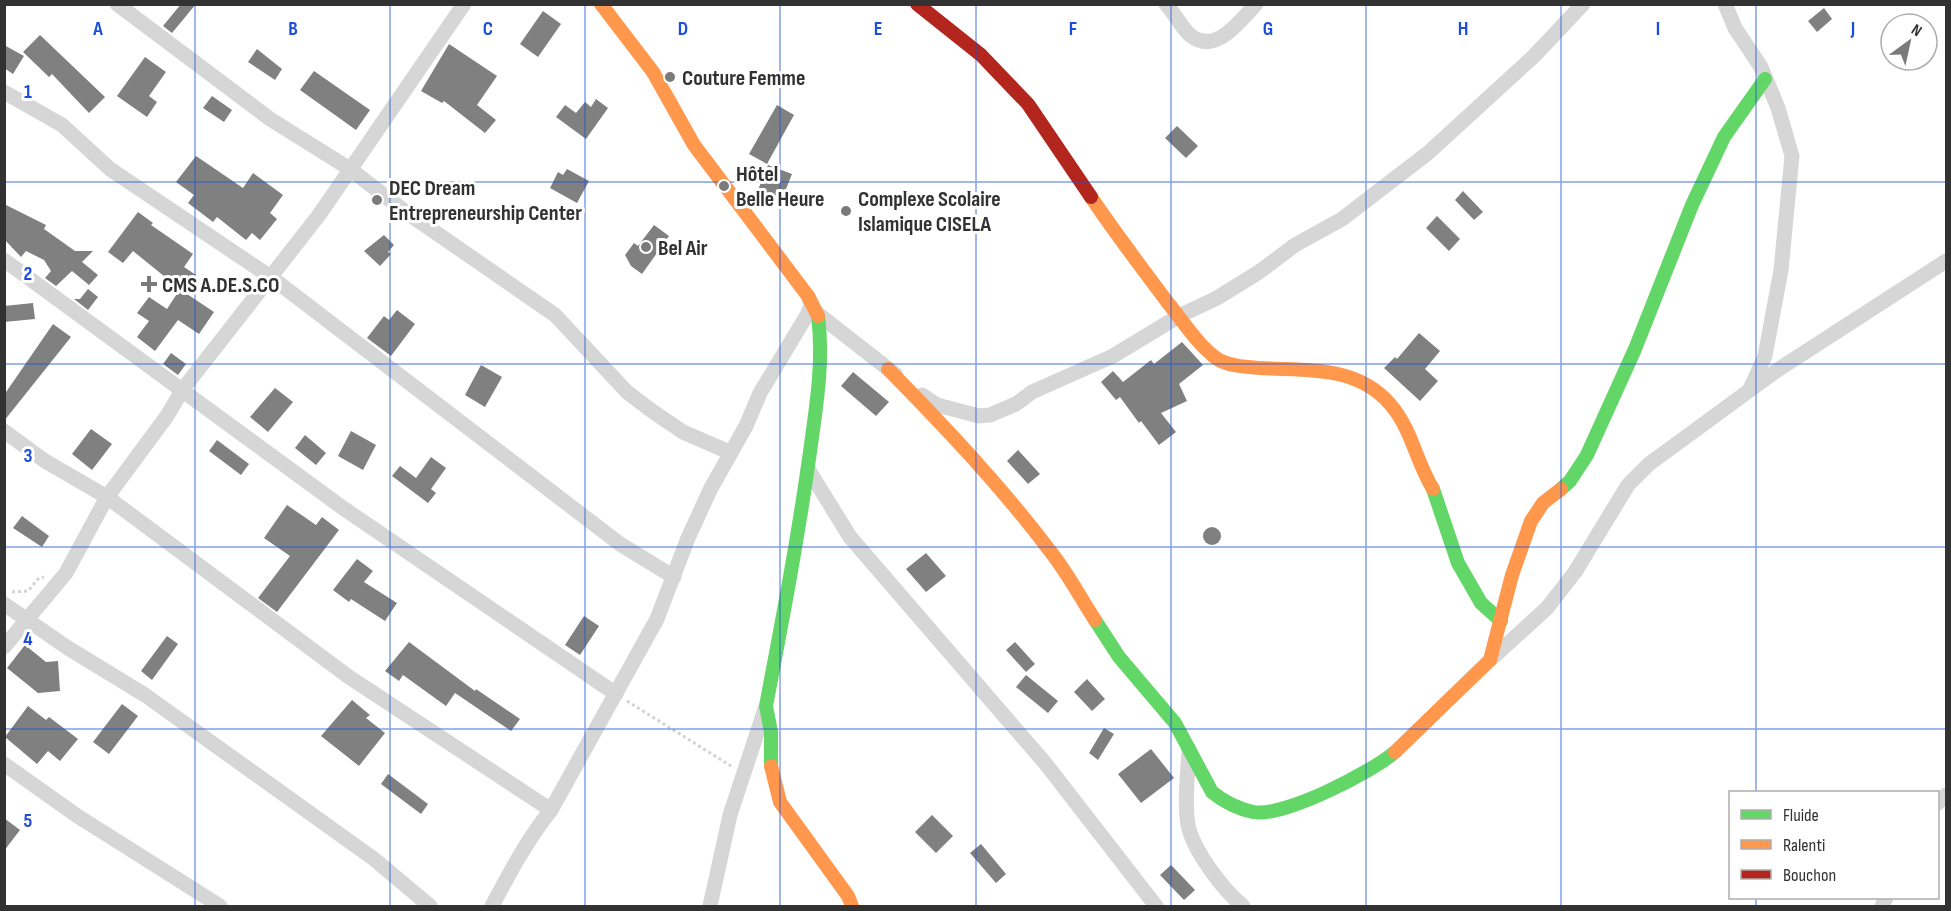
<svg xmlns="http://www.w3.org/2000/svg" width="1951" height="911" viewBox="0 0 1951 911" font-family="'Sofia Sans Condensed',sans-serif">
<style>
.building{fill:#808080}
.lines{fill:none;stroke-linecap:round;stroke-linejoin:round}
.path{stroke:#d3d3d3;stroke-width:3;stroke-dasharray:3 3;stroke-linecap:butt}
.street{stroke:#d6d6d6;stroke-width:15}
.fast{stroke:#63d668;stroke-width:14}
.slow{stroke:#ff974d;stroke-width:14}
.jam{stroke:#b3261e;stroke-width:14}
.grid{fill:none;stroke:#1d4ed8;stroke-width:1.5;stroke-opacity:0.55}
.poi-dot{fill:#7a7a7a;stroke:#fff;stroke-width:2}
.labels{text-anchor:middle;stroke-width:6;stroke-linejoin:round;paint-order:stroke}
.poi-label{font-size:22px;font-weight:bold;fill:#323232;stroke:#fff;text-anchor:start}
.grid-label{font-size:20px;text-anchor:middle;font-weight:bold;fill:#1d4ed8;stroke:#fff;stroke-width:6;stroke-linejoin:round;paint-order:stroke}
</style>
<rect width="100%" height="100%" fill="#fff"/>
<g class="building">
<path d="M181,4H196L172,33L163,26Z"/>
<path d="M1824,8L1832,19L1817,32L1808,21Z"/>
<path d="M543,11L561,24L538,57L520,44Z"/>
<path d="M40,35L105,97L89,113L52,74L49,77L23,52Z"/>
<path d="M449,44L497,76L477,105L496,120L485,133L444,101L442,103L421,91Z"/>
<path d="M4,45L24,56L13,74L4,68Z"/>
<path d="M257,49L282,69L275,80L248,62Z"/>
<path d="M145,57L166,72L149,96L157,102L147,117L117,96Z"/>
<path d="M314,71L370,110L356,130L300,90Z"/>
<path d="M212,96L232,110L224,122L203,108Z"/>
<path d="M596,99L608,108L586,139L556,117L565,105L576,113L585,102L591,107Z"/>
<path d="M777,105L794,115L767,164L749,154Z"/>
<path d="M1177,126L1198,146L1186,158L1165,138Z"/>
<path d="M196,156L243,188L253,173L283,195L270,213L277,219L260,240L252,233L246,240L217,217L213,222L188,203L194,195L176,182Z"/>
<path d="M768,165L792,174L782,199L758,190Z"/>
<path d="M567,169L589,181L577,203L550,188L558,172L563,175Z"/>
<path d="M1463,191L1483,212L1474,220L1455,200Z"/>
<path d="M4,204L46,225L44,229L75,251H93L82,262L98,275L89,285L72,271L56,286L45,278L51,271L44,260L26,251L21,257L4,239Z"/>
<path d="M138,212L153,223L151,225L193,254L184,267L196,275L184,292L214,312L199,334L178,320L155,351L137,337L149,321L137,313L149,297L167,309L180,289L133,251L123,263L108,252Z"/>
<path d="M1437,216L1460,239L1449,251L1426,228Z"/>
<path d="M654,225L669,236L642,274L631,266L625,255L634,243L638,246Z"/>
<path d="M384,235L394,245L388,252L391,254L380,266L364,251Z"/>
<path d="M88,289L98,297L88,310L74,299H80Z"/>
<path d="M33,303L35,319L4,322V306Z"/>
<path d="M397,310L415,324L391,356L367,338L384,316L389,320Z"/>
<path d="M53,324L71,337L4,421V395Z"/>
<path d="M1419,333L1440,351L1425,369L1438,381L1420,401L1384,368L1395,357L1397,359Z"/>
<path d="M1182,342L1203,365L1179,384L1187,401L1161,413L1176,432L1159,445L1141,421L1139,423L1120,397L1116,400L1101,382L1113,371L1123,382L1151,360L1154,364Z"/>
<path d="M171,353L186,364L178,375L163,364Z"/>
<path d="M481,365L502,377L485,407L465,395Z"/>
<path d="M853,372L889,402L876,416L841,386Z"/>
<path d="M275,388L293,402L268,432L250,417Z"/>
<path d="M91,429L112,444L92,470L72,454Z"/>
<path d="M351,431L376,445L363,470L338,456Z"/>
<path d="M305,435L326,453L316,465L295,448Z"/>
<path d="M217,440L249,464L241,475L209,451Z"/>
<path d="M1018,450L1040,474L1028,484L1007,461Z"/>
<path d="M431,457L446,468L431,489L436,493L428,503L392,476L400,466L416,478Z"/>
<path d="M287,505L316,525L322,517L339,530L277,612L258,598L290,556L264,538Z"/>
<path d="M22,516L49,536L42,547L13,528Z"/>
<circle cx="1212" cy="536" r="9"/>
<path d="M926,553L946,576L926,592L906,569Z"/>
<path d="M357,559L373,571L364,582L397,603L385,621L351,599L349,602L333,590Z"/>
<path d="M584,616L599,626L580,655L565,645Z"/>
<path d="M167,636L178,644L152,680L141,671Z"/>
<path d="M409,642L475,691L476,689L520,719L511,731L455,693L446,706L403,675L399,681L385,671Z"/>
<path d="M1015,642L1035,664L1026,672L1006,650Z"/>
<path d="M25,645L46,662L58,661L60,691L38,693L7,668Z"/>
<path d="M1026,675L1058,701L1048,713L1016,687Z"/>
<path d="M1087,679L1105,699L1092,711L1074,692Z"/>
<path d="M352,700L370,715L366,718L385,733L359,766L321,736Z"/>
<path d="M122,704L138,716L109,754L93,742Z"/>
<path d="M28,706L46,720L49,717L78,739L60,761L48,751L37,764L5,737Z"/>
<path d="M1104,728L1114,734L1098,760L1089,753Z"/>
<path d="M1151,749L1174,778L1141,803L1118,774Z"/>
<path d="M388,774L428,804L421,814L381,784Z"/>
<path d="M932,815L953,836L936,853L915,832Z"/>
<path d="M4,818L20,830L4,851Z"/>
<path d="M981,844L1006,874L996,883L970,853Z"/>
<path d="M1171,865L1195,890L1184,900L1160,875Z"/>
</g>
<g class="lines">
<g class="path">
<path d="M12,592L28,591L38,579L44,577"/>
<path d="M627,701L731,766"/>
</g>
<g class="street">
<path d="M117,4L270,119L350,169L403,210L555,315L627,392L652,411L683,432L729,452"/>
<path d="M1166,4C1175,14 1181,27 1190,35C1215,56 1240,21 1256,4"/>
<path d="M1725,4L1735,28L1761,67L1778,108L1792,156L1781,270L1765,356L1750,389"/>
<path d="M4,92L62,125L110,169L272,278L620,544L674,577"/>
<path d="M4,260L343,508L616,694"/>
<path d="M818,314L896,375"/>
<path d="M922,395L937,405L979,416L990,415L1016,404L1032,392L1113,356L1179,316L1217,298L1259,272L1295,245L1342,219L1428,153L1534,56L1583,4"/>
<path d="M4,431L45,461L107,497L349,677L551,810"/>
<path d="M808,469L850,537L1045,763L1156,906"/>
<path d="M4,604L68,648L145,695L374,859L430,906"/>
<path d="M4,647L66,573L107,497L167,416L183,389L319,215L464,4"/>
<path d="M1490,660L1547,608L1575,572L1628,485L1649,464L1776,371L1946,261"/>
<path d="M1189,749C1188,774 1184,801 1188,825C1193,850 1223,890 1243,906"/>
<path d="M4,764L79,817L220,906"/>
<path d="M1938,803L1946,795"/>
<path d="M492,906C510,872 527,840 551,810L657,619L688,538L711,488L746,426L760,393L807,315L811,306L809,298"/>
<path d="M710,906L730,815L765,709"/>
<path d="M1882,906L1886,898"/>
</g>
<g class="fast">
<path d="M1433,489L1458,563L1481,603L1501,621"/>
<path d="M1561,489L1570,481L1587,455L1635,349L1692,205L1724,137L1765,79"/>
<path d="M1095,620L1119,657L1175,723L1212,792C1223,801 1239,809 1253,812C1283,818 1372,772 1395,752"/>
<path d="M771,766V732L766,706C782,622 798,538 810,452C816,407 824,362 818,316"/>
</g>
<g class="slow">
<path d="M601,4L653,72L694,145L808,296L818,316"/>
<path d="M1091,197C1115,233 1142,268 1168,303C1183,321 1197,344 1216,358C1227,366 1246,367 1260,368C1307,371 1356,365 1390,404C1412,429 1416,462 1433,489"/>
<path d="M888,369C945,427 1001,486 1050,551C1067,572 1080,597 1095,620"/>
<path d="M1395,752L1490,660L1512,575L1531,521L1543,503L1561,489"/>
<path d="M771,766L780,802L848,896L852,906"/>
</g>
<path class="jam" d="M917,4L981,55L1028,104L1091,197"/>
</g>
<path class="grid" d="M195,4V906M390,4V906M585,4V906M780,4V906M976,4V906M1171,4V906M1366,4V906M1561,4V906M1756,4V792M4,182H1946M4,364H1946M4,547H1946M4,729H1946M1756,898V906"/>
<g class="poi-dot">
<circle cx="670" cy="77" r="6"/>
<circle cx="724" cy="186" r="6"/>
<circle cx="377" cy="200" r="6"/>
<circle cx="846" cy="211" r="6"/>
<circle cx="646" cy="247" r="6"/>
<path d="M146 275h6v6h6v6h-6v6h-6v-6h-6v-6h6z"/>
</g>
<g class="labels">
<g class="poi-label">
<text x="682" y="85">Couture Femme</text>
<text x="736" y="181">Hôtel<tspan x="736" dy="25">Belle Heure</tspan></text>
<text x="389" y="195">DEC Dream<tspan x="389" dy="25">Entrepreneurship Center</tspan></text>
<text x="858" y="206">Complexe Scolaire<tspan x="858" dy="25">Islamique CISELA</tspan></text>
<text x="658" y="255">Bel Air</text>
<text x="162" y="292">CMS A.DE.S.CO</text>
</g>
</g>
<g class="grid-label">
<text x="98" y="35">A</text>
<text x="293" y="35">B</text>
<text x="488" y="35">C</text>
<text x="683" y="35">D</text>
<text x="878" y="35">E</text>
<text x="1073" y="35">F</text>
<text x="1268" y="35">G</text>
<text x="1463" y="35">H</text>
<text x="1658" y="35">I</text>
<text x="1853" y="35">J</text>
<text x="28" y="98">1</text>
<text x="28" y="280">2</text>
<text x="28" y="462">3</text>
<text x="28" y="645">4</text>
<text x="28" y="827">5</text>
</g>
<rect width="1951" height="911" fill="none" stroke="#323232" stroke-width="12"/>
<rect x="1729" y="791" width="210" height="108" fill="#ffffff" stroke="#adadad" stroke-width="1.5"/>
<rect x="1741" y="810" width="30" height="9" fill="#63d668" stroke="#adadad" stroke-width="1.5"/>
<text x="1783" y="821" font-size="18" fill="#323232">Fluide</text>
<rect x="1741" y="840" width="30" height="9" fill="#ff974d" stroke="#adadad" stroke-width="1.5"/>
<text x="1783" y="851" font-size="18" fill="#323232">Ralenti</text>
<rect x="1741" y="870" width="30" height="9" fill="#b3261e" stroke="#adadad" stroke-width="1.5"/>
<text x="1783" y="881" font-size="18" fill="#323232">Bouchon</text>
<g transform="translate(1909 42) rotate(33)"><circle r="28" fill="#ffffff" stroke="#adadad" stroke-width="1.5"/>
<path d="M0-4.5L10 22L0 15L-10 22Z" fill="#7a7a7a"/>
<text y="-9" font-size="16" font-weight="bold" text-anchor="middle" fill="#323232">N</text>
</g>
</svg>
